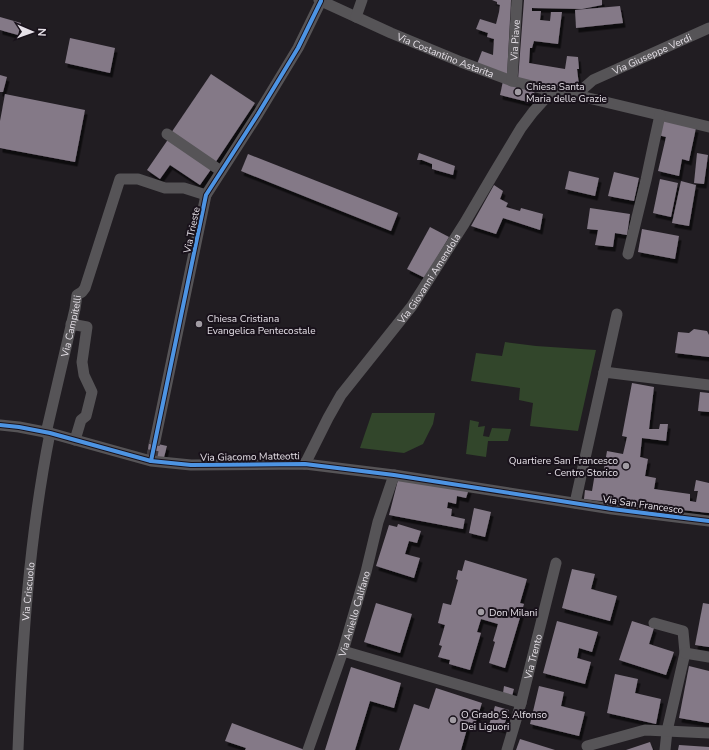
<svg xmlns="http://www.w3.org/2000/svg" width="709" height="750" viewBox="0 0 709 750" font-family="'Nunito Sans',sans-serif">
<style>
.green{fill:#32462b}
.building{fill:#847987;filter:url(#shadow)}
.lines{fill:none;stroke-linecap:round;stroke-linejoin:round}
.street-tunnel{stroke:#3f3a40;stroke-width:11;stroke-dasharray:11 5.5;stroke-linecap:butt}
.street{stroke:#565457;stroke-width:11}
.cycleway-casing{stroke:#19121b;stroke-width:6}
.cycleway{stroke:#4d94e3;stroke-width:4}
.poi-dot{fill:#a19ca3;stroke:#19121b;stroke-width:1.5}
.labels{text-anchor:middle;stroke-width:4;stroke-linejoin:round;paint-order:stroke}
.street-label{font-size:10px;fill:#e6e1e8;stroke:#19121b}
.poi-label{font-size:10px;fill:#e6e1e8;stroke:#19121b;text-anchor:start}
</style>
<defs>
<filter id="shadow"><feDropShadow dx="2.5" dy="4.5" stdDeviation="0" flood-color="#0009"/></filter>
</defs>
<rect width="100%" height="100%" fill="#211d22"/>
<g class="green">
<path d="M505,342L536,346L596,350L578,431L530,426L533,403L519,400L520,388L471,381L476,353L502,356Z"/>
<path d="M372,413H435L433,424L423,444L404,453L360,448Z"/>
<path d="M470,420L479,422L478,427L485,426L483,436L489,437L492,428L511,429L508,441H488L486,457L466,454Z"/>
</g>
<g class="building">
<path d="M492,0H511L507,76L477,64L482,51L493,55L494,39L487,37L488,33L476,29L480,19L496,24L499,12L500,5L497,4V2Z"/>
<path d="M524,0H602V5L582,9L532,8V11H541L540,20L550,21L551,12H562L558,44L534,41L532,48H530L529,63L565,69L567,56L578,57L579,69H577L579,85L569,88L518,80Z"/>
<path d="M620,6L623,23L576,28L575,10Z"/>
<path d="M0,17L21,23L18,35L0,30Z"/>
<path d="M70,38L115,48L110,73L65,63Z"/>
<path d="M211,74L255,103L215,163L171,133Z"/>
<path d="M0,75L7,77L3,92H0Z"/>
<path d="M503,81L535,90L532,103L500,95Z"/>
<path d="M5,94L85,110L75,162L0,148V121Z"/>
<path d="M661,120L696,128L689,161L682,159L679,176L658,171L666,137L658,135Z"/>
<path d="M169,138L212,168L200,185L170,165L160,179L147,170Z"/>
<path d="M419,153L455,166L453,175L432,169V164L422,160H417Z"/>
<path d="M697,153L708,155L704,184L694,183Z"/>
<path d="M248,154L398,213L391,231L241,171Z"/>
<path d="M569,171L599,178L595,196L565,189Z"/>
<path d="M614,172L639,178L634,201L608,196Z"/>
<path d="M660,179L678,183L671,217L653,213Z"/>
<path d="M681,181L696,185L689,226L672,223Z"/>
<path d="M494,185L503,191L500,199L508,203L506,207L520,211L521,208L543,214L540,230L503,218L496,234L471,226Z"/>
<path d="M590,208L630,214L627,235L615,233L613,247L595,245L598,230L587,229Z"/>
<path d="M430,227L449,237L425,278L407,269Z"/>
<path d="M642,229L679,236L675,259L638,252Z"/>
<path d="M694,329L707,331L709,335V357L675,353L678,332L689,333Z"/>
<path d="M632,383L654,387L649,429H659L660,424H668L666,441L642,438L640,457L648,459L645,476L656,478L654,489L690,494V501L696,502L698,491H694L696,480L709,483V513L584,499L585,490L592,491L595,473L603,474L607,451L623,454L627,437L622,436Z"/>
<path d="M700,392L709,393V412L698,411Z"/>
<path d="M149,442L167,446L163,461L147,457Z"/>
<path d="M398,480L469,489L466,498L457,496L456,504L448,502L447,508L452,509L451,516L465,519L463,529L389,515Z"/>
<path d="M474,508L491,512L485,537L469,533Z"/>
<path d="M398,524L421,531L417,543L409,541L405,554L420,558L414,578L376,566L389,525L397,527Z"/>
<path d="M465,560L527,579L520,603L524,604L505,668L489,663L495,642L493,641L498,624L481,619L477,632L481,633L470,670L449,664L450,660L438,657L442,646L439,645L445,625L438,623L443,603L451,605L458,580L456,579L458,570L462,571Z"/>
<path d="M572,569L595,574L591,589L617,596L610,621L562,608Z"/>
<path d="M376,603L412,614L400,653L364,642Z"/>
<path d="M703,603L709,604V647L695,645Z"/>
<path d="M557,621L598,632L592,652L579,648L577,658L591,662L585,684L543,673Z"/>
<path d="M632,621L654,628L649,644L674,652L666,675L619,660Z"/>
<path d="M689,666L709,671V723L679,718Z"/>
<path d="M351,667L401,683L394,708L370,701L355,750H325Z"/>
<path d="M615,674L638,679L635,693L661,699L656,724L607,713Z"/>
<path d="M504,686L514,689L512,696L503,693Z"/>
<path d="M539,686L564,692L561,706L585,712L579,736L530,724Z"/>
<path d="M436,688L482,703L475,724L469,722L461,750H399L414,704L429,709Z"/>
<path d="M495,706L509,710L503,729L489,725Z"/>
<path d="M232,723L305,750H245L246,748L225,741Z"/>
<path d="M520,739L555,750H516Z"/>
<path d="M650,742L653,750H626Z"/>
<path d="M679,745L709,747V750H678Z"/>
</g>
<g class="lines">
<path class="street-tunnel" d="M151,461L155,441"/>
<g class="street">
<path id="s1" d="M319,0L391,33L461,62L512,81L552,91L576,95L709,127"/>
<path d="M356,17L362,0"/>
<path id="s2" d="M512,81L517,0"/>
<path id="s3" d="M576,95L593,80L709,28"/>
<path d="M167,134L221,171"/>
<path d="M628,254L646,180L653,147L660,115"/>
<path d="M71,324L87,327L82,362L84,375L92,392L86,416L81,420L75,440"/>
<path d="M604,372L709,385"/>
<path d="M0,425L19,427L50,433L151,461L191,465L305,464L394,475L612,509L676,517L709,521"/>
<path id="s4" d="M46,433L75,309L77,295L82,292L85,288L120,179H138L165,188H184L206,195"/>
<path d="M155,441L206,195L258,114L298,48L321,1"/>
<path id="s5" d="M305,464L328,418L341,395L412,306L464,224L494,173L521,128L533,112L552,91"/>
<path d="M575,503L617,314"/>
<path d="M654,623L683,631L685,653L667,731L665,750"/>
<path d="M343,651L521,703"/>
<path d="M685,653L709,657"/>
<path d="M587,746L645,730L709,733"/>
<path id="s6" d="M18,750C22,644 29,538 50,433"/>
<path id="s7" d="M308,750L343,651L366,572L378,522L394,475"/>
<path id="s8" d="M507,750L521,703L556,563"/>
</g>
<defs>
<g id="cycleway">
<path d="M0,425L19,427L50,433L151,461L191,465L305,464L394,475L612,509L676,517L709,521"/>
<path d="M151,461L206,195L258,114L298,48L321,1"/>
</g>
</defs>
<use href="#cycleway" class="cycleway-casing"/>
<use href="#cycleway" class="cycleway"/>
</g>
<g class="poi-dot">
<circle cx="518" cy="92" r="4"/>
<circle cx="199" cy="324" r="4"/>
<circle cx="626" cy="466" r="4"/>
<circle cx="481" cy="612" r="4"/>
<circle cx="453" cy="720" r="4"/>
</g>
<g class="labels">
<g class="street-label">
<text dy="4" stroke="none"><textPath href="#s2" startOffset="41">Via Piave</textPath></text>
<text dy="4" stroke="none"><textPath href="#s3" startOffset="87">Via Giuseppe Verdi</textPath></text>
<text dy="4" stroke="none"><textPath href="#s1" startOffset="138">Via Costantino Astarita</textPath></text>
<text transform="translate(191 230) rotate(-78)" y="4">Via Trieste</text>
<text dy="4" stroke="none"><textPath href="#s5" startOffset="224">Via Giovanni Amendola</textPath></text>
<text dy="4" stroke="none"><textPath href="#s4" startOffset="110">Via Campitelli</textPath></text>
<text transform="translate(250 456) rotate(-1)" y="4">Via Giacomo Matteotti</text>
<text transform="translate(643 504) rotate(8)" y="4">Via San Francesco</text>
<text dy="4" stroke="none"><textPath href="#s6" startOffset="159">Via Criscuolo</textPath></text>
<text dy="4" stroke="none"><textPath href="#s7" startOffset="144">Via Aniello Califano</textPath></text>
<text dy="4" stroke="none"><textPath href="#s8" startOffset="97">Via Trento</textPath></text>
</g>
<g class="poi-label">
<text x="526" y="90">Chiesa Santa<tspan x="526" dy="12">Maria delle Grazie</tspan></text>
<text x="207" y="322">Chiesa Cristiana<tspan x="207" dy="12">Evangelica Pentecostale</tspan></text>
<text x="618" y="464" text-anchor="end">Quartiere San Francesco<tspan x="618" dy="12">- Centro Storico</tspan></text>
<text x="489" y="616">Don Milani</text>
<text x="461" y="718">O Grado S. Alfonso<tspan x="461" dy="12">Dei Liguori</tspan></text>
</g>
</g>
<g transform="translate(32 32) rotate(92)" stroke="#19121b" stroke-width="3" paint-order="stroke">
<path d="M0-3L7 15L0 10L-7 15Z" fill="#e6e1e8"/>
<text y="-6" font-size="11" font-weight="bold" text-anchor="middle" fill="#e6e1e8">N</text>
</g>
</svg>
